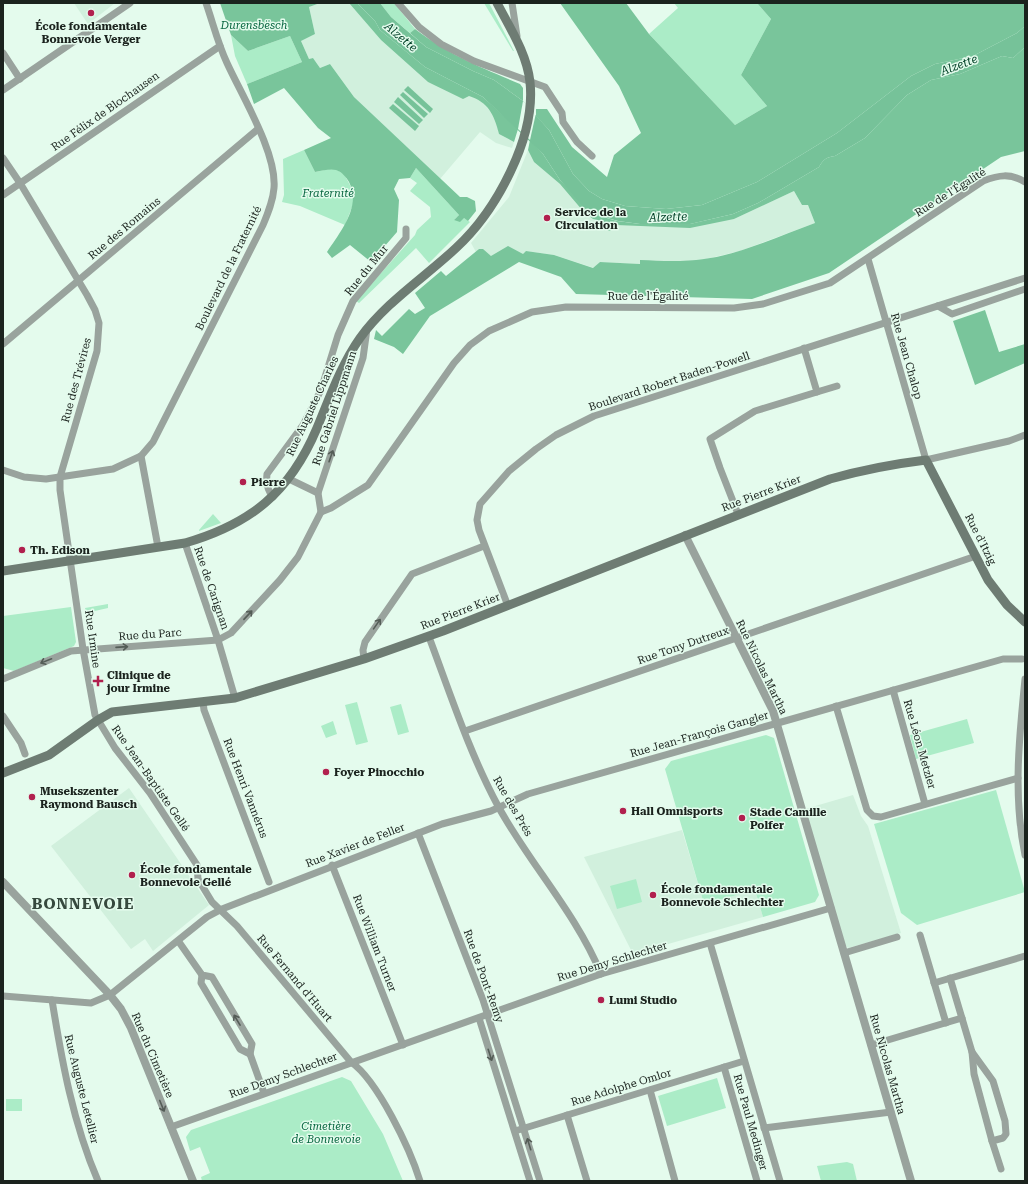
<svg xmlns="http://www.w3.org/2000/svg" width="1028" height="1184" viewBox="0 0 1028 1184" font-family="'Roboto Serif',serif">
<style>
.built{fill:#d1f0dd}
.green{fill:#abecc7}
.forest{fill:#79c59b}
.water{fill:#76c299}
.pier{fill:#e4fbed}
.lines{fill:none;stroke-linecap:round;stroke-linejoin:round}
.minor{stroke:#99a39d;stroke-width:7}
.tertiary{stroke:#99a39d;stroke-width:8}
.secondary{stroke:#6e7c73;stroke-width:9}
.oneway{stroke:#545d57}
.poi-dot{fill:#b1204e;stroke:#e4fbed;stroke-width:1.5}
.labels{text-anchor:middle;stroke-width:3;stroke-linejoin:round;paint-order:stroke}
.park-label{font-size:11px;font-style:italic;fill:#0a6842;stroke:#e4fbed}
.poi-label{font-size:11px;font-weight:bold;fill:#1b231e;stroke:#e4fbed;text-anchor:start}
.street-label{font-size:11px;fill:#1b231e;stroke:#e4fbed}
.water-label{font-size:12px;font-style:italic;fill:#07462c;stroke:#e4fbed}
.district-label{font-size:15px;font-weight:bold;letter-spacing:1px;fill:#36493e;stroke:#e4fbed}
</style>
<rect width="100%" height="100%" fill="#e4fbed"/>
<g class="built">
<path d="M74,3H115L88,24Z"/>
<path d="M320,3H349L381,40L428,82L479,99L495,116L499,134L514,142L512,148L496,143L480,132L440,179L354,97L330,64L320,68L313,58L309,59L301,41L315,34L309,7Z"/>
<path d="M528,150L534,162L560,184L616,225L734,219L794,191L802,205H808L815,223L740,251L706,259L675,262L640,261V264L600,262L594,268L554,255L526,251L524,255L491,256L479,249L476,252L471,243L509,197Z"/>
<path d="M129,788L209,905L153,951L145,939L131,949L51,846Z"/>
<path d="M853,795L861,816L868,826L901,933L848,948L844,944L805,809Z"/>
<path d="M682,830L704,904L755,890L763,917L633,954L584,857Z"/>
</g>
<g class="green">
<path d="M380,3H394L415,29L410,33L391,17Z"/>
<path d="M484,3H489L514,51H513Z"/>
<path d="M674,3H757L771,19L741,75L767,106L735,125L649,34L678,8Z"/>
<path d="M231,35L248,51L290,36L302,62L247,84L235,56Z"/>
<path d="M304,150L315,172L334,168L344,174L351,187L354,202L345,225L300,206L282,202L284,195L283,159Z"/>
<path d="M416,168L459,215L454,220L464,218L470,222L429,263L416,248L359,303L356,301L415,235L417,230L431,217L430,207L410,191L417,183L410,178Z"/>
<path d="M213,514L221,523L199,531V530Z"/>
<path d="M108,604V608L86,613L85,608Z"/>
<path d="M71,607L76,642L74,646L14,671L3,668V616Z"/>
<path d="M357,702L368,742L356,745L345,705Z"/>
<path d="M401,704L409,732L398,735L390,707Z"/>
<path d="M967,719L974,743L916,759L910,735Z"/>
<path d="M333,721L337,734L326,738L321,726Z"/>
<path d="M766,735L774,738L819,895L815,902L763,917L755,890L704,904L665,769L671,761Z"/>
<path d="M996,790L1025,892L917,925L901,913L874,824Z"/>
<path d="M636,879L642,902L617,909L610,886Z"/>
<path d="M342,1077L351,1081L383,1134L403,1181H202L201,1177L210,1173L200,1147L190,1151L186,1137L191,1130Z"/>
<path d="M717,1078L726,1108L667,1126L658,1096Z"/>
<rect x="6" y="1099" width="16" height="12"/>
<path d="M847,1162L853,1164L857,1181H821L817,1166Z"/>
</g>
<g class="forest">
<path d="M220,3H320L309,7L315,34L301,41L309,59L313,58L320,68L330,64L354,97L460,197H467L475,201L476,211L468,221L464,218L460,222L454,220L459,215L416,168L410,178L399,179L394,189L399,200L397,232L371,262L350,245L332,258L327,252C340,232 362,206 349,182C339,166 332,169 315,172L304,150L331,138L318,128L284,88L254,104L247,84L302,62L290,36L248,51L231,35Z"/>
<path d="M349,3H357L375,21L380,30L425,67L483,97L518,129L514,142L499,134C494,114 488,102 469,96L463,99L428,82L381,40Z"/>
<path d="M560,3H626L649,34L735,125L767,106L741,75L771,19L757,3H1025V26L1017,33L973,56L935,64L911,76L837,133L757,182L702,205L666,209L625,206L602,199L589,191L573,174L549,130L536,116V109H547L572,147L607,177L614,155L641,133L619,86Z"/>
<path d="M415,29C451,56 480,67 520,84L523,88V101L494,80L473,71L426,47L410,33Z"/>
<path d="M1025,47V151L1001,157L829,273L752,299L576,294L561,277L519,262L430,316L403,354L394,347L374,339L376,330L382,336L409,309L415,314L425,308L415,293L441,271L446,276L479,249H483L491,256L508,246L523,254L526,251L554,255L593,268L600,262L640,264V260C662,261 683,262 704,259C742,254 779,236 815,223L808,205H802L794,191L734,219L690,228L616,225L610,231L599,227L598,220L593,219L583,211L560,184L534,162L528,150L530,140L543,154L560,180L593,214L617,221L640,224H690L733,214L758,203L819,167C823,160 826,157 835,156L865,138L907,95L931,80L960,74L1002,56L1013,58Z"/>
<path d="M985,310L999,352L1025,344V363L975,385L953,321Z"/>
</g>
<g class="water">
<path d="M357,3H380L391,17L426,47L473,71L494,80L523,101L549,130L573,174L589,191L602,199L625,206L666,209L702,205L757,182L837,133L911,76L935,64L973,56L1017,33L1025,26V47L1013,58L1002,56L960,74L931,80L907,95L865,138L835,156C826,157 823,160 819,167L758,203L733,214L690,224H640L618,221L593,214L586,210L560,180L543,154L483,97L425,67L380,30L375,21Z"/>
<path d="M408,86L433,109L430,113L404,90Z"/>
<path d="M403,92L428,114L424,118L400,95Z"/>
<path d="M398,97L423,120L419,124L394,102Z"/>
<path d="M393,104L419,126L415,131L389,108Z"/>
</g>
<path class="pier" d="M523,101L536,113L530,140L518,129Z"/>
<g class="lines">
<g class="minor">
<path d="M398,3L419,27L441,44L474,61L545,87L562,113L563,122L577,142L592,156"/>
<path d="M512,3L517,36"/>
<path d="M3,53L20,79"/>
<path d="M3,90L130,3"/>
<path d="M3,158L20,183L87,295L95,310L99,323L97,351L60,477V490L83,649L95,715L115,748L150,793L197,865L198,879L212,902L237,926L351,1062C378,1081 410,1149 420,1181"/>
<path d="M3,195L220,46"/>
<path d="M868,259L926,460L1009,441L1025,435"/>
<path d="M938,306L952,314L1025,289"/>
<path d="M3,344L258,129"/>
<path d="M817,392L837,386"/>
<path d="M141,456L158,547"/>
<path d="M3,470L24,477L46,479L113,469L141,456L153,442L263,225C268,213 273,201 274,188C277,153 242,96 227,63C218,44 213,23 206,3"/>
<path d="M289,479L318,493"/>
<path d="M273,497C267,490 266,483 267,474L303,425L321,390L338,335L353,301L406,238V229"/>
<path d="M321,512L331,508L368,485L454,363L470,345L489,331L532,312L566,307L734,308L763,304L830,283L983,181C999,175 1010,173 1025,182"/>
<path d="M738,514L720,468L710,439L755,411L817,392L804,348"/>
<path d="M185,543L218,640L235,698"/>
<path d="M508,606L479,530L477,520L480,504L509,471L536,449L556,435L594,416L1025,278"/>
<path d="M429,637C450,693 469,752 498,806C529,863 576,913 601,974"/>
<path d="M364,659L363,650L365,642L412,574L484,546"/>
<path d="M3,679L71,651L218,640L231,633L280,580L298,557L321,512L318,493L363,358L367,329"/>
<path d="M1025,679C1019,738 1013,797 1025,855"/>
<path d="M893,690L925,804"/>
<path d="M203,702L204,710L269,882"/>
<path d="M836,706L867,810L873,816L881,817L1018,778"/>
<path d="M3,716L21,743L25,754"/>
<path d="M465,731L976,556"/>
<path d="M418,833L483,1000L540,1181"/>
<path d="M332,865L403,1045"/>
<path d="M920,935L946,1023"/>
<path d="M179,942L202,975L212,977L252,1044L250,1054L264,1093"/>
<path d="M710,943L780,1181"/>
<path d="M844,953L897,937"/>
<path d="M202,975L201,983L240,1049L250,1054"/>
<path d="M950,978L972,1052L993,1081L1005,1121L1006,1134L1003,1138L992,1141L1001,1169"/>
<path d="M934,983L1025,956"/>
<path d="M3,996L91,1003L110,995L207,917L222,909L442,824L491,811L528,794L1003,659H1022"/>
<path d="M52,1000C62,1062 73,1123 98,1181"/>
<path d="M479,1018L530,1181"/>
<path d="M871,1045L962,1018"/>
<path d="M972,1052L974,1074L992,1141"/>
<path d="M724,1067L757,1181"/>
<path d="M650,1090L675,1181"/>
<path d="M567,1115L587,1181"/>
<path d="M171,1127L601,974L831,908"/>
<path d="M764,1128L891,1112"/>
<path d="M515,1131L744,1061"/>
</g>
<g class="tertiary">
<path d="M685,535L773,711L911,1181"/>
<path d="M3,882L110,995L121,1009L131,1028L193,1181"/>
</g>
<g class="secondary">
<path d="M3,571L185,543C251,524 290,492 317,428C330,397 341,365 360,338C386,302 424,278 456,248C496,211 536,138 530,82C527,54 510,28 497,3"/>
<path d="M3,773L49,755L98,720L112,712L235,698L364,659L443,631L830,479C862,470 893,464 926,460L988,580L1007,605L1025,622"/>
</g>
</g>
<defs><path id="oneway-shaft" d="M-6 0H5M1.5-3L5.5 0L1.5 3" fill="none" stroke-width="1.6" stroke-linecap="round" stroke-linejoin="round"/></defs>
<g class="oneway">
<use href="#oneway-shaft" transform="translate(331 456) rotate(-71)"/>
<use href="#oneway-shaft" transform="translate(248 615) rotate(-47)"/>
<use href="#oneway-shaft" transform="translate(377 624) rotate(-55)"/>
<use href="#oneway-shaft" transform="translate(122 647) rotate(-4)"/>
<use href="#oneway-shaft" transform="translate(46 661) rotate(158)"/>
<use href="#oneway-shaft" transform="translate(237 1020) rotate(-121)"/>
<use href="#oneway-shaft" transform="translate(490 1055) rotate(72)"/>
<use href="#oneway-shaft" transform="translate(162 1106) rotate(68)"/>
<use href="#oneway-shaft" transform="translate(529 1144) rotate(-107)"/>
</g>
<g class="poi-dot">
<circle cx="91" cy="13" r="4"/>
<circle cx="547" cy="218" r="4"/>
<circle cx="243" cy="482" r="4"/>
<circle cx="22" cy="550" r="4"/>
<path d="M96 675h4v4h4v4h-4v4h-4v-4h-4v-4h4z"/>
<circle cx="326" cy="772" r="4"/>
<circle cx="32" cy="797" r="4"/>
<circle cx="623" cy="811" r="4"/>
<circle cx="742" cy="818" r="4"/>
<circle cx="132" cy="875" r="4"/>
<circle cx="653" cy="895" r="4"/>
<circle cx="601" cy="1000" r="4"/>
</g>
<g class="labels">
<g class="park-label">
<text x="254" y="29">Durensbësch</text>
<text x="328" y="197">Fraternité</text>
<text x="326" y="1130">Cimetière<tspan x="326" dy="13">de Bonnevoie</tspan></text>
</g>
<g class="poi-label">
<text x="91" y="30" text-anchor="middle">École fondamentale<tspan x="91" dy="13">Bonnevoie Verger</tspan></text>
<text x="555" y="216">Service de la<tspan x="555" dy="13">Circulation</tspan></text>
<text x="251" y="486">Pierre</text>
<text x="30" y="554">Th. Edison</text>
<text x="107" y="679">Clinique de<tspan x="107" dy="13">jour Irmine</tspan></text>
<text x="334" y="776">Foyer Pinocchio</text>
<text x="40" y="795">Musekszenter<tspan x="40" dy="13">Raymond Bausch</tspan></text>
<text x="631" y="815">Hall Omnisports</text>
<text x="750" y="816">Stade Camille<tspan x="750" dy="13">Polfer</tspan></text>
<text x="140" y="873">École fondamentale<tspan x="140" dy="13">Bonnevoie Gellé</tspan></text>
<text x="661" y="893">École fondamentale<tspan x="661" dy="13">Bonnevoie Schlechter</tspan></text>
<text x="609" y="1004">Lumi Studio</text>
</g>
<g class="street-label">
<text transform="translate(105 111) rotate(-35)" y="4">Rue Félix de Blochausen</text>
<text transform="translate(950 192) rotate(-32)" y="4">Rue de l'Égalité</text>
<text transform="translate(124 228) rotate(-40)" y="4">Rue des Romains</text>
<text transform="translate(228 268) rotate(-64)" y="4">Boulevard de la Fraternité</text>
<text transform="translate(366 270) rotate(-51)" y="4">Rue du Mur</text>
<text x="648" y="300">Rue de l'Égalité</text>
<text transform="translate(907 356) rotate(74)" y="4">Rue Jean Chalop</text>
<text transform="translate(76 380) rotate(-75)" y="4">Rue des Trévires</text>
<text transform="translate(669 381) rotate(-18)" y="4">Boulevard Robert Baden-Powell</text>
<text transform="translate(312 406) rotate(-65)" y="4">Rue Auguste Charles</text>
<text transform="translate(334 408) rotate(-72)" y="4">Rue Gabriel Lippmann</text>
<text transform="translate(761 493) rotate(-21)" y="4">Rue Pierre Krier</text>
<text transform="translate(981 539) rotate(63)" y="4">Rue d'Itzig</text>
<text transform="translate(212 588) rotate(71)" y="4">Rue de Carignan</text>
<text transform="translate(460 611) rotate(-21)" y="4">Rue Pierre Krier</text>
<text transform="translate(150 634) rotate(-4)" y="4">Rue du Parc</text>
<text transform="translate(93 639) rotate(82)" y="4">Rue Irmine</text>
<text transform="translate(683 645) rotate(-19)" y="4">Rue Tony Dutreux</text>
<text transform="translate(762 667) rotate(64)" y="4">Rue Nicolas Martha</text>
<text transform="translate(699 734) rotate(-16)" y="4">Rue Jean-François Gangler</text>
<text transform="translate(920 744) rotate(74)" y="4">Rue Léon Metzler</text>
<text transform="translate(151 778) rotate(55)" y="4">Rue Jean-Baptiste Gellé</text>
<text transform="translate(246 788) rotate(69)" y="4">Rue Henri Vannérus</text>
<text transform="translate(513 806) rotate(60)" y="4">Rue des Prés</text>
<text transform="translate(355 845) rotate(-21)" y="4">Rue Xavier de Feller</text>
<text transform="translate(375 943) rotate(69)" y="4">Rue William Turner</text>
<text transform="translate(612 961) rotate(-17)" y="4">Rue Demy Schlechter</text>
<text transform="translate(484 976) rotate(70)" y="4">Rue de Pont-Remy</text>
<text transform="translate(295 978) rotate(50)" y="4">Rue Fernand d'Huart</text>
<text transform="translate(153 1055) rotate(67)" y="4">Rue du Cimetière</text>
<text transform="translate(888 1064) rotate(74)" y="4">Rue Nicolas Martha</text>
<text transform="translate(283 1075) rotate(-20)" y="4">Rue Demy Schlechter</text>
<text transform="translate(621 1087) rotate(-17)" y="4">Rue Adolphe Omlor</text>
<text transform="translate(82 1089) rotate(76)" y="4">Rue Auguste Letellier</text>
<text transform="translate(751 1122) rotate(74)" y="4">Rue Paul Medinger</text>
</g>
<g class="water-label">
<text transform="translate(401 37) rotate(40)" y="4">Alzette</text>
<text transform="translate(959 65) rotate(-21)" y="4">Alzette</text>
<text transform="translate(668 217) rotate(-2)" y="4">Alzette</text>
</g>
<g class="district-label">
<text x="83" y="909">BONNEVOIE</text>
</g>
</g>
<rect width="1028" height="1184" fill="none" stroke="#1b231e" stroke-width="8"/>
</svg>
